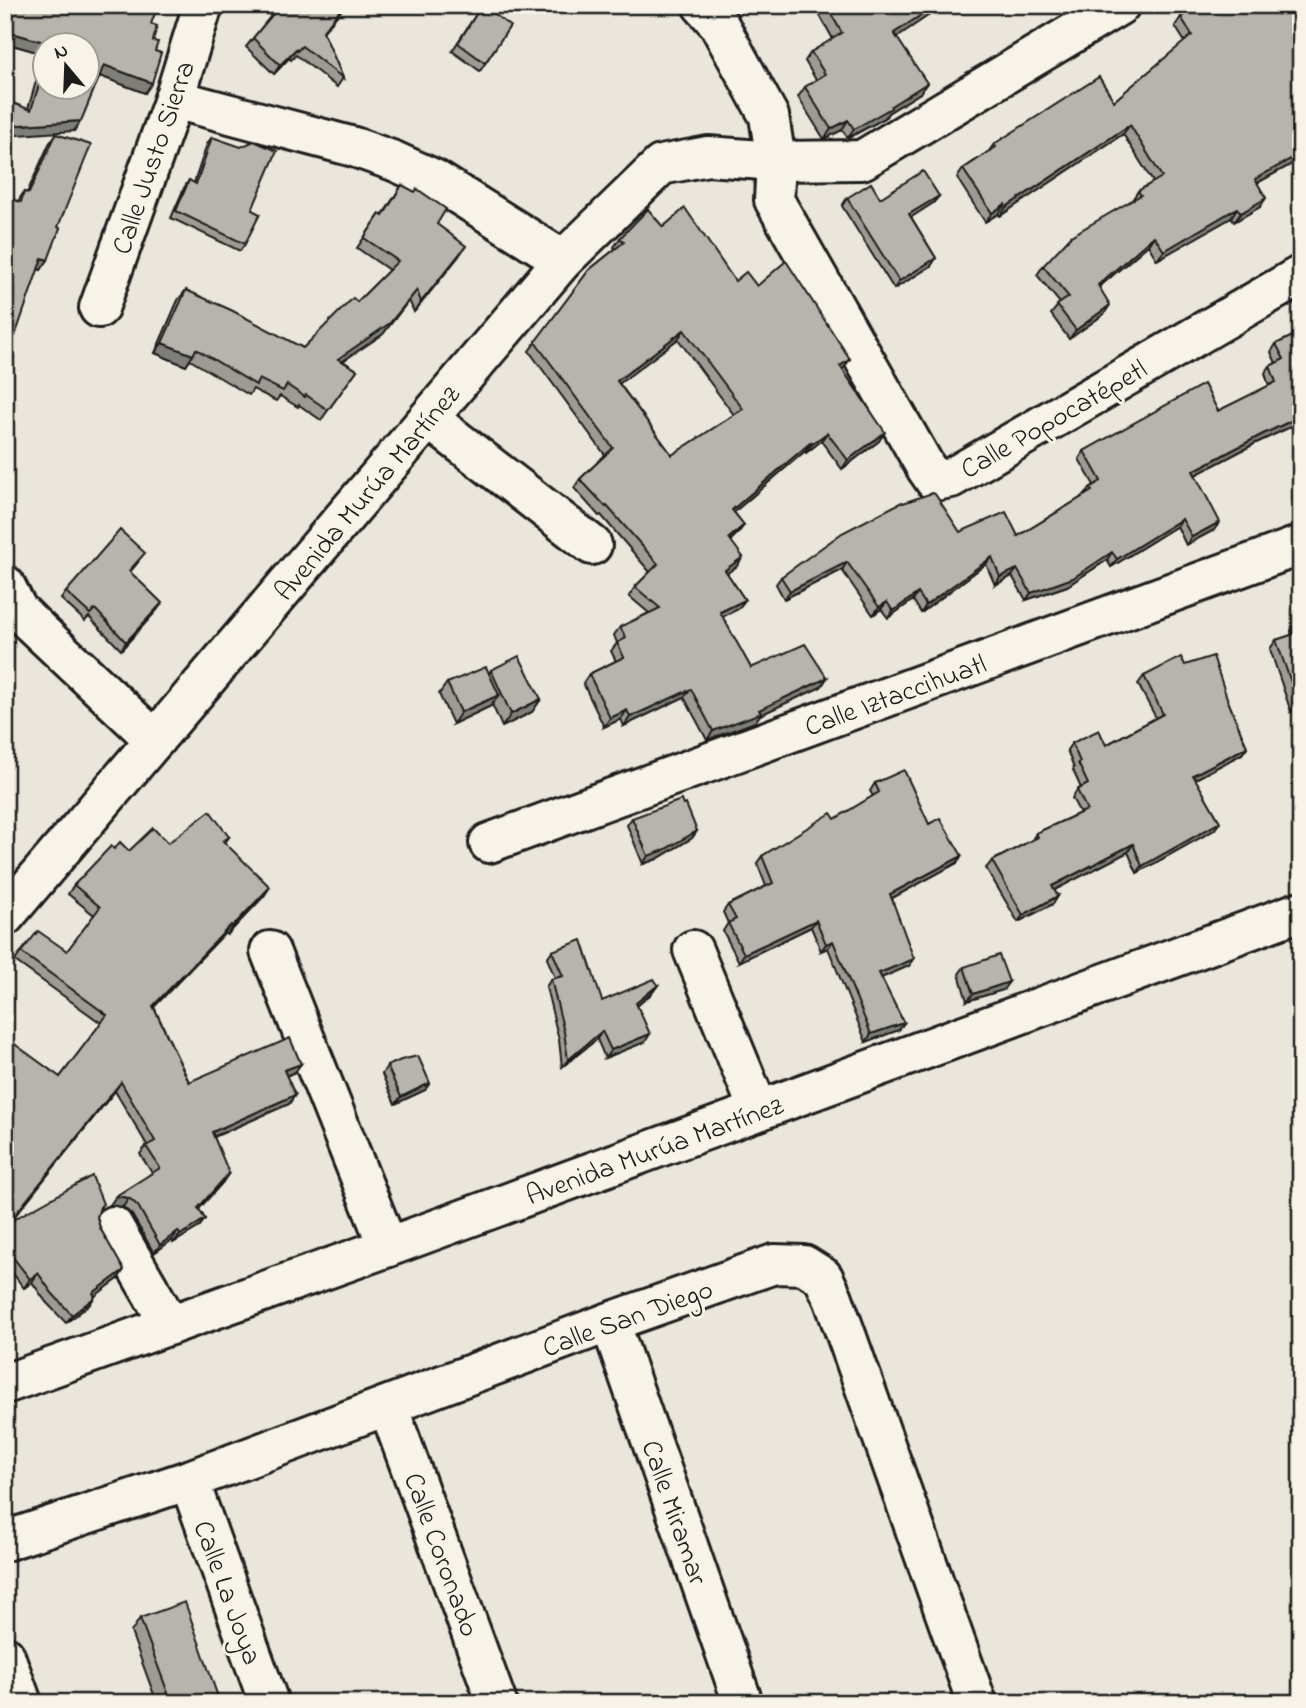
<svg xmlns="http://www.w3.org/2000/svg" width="1306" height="1708" viewBox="0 0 1306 1708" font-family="'Indie Flower',sans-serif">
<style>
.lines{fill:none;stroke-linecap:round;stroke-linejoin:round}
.minor-casing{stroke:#1c1c1c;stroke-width:44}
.minor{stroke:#f7f3e8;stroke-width:38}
.wall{fill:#9d9b94;stroke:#1c1c1c;stroke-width:2;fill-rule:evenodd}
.shaded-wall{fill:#7f7e78;stroke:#1c1c1c;stroke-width:2}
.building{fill:#b6b4ac;stroke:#1c1c1c;stroke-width:2;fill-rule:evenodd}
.labels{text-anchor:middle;stroke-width:6;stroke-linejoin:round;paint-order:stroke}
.street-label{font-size:28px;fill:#1c1c1c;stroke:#f7f3e8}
</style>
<rect width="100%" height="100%" fill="#eae6dc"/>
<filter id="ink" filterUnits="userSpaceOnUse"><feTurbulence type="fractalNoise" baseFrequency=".0143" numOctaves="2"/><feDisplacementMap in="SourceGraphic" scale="14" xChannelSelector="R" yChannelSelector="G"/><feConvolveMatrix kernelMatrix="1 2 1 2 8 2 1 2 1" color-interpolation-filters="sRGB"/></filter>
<g filter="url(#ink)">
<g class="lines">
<defs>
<g id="minor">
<path d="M702,5L718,23L769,116L776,161L774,200L926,468L935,481L951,478L1301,275"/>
<path d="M174,99L354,147L394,161L434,179L563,260"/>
<path d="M99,308L174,99L203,5"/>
<path d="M429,419L592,545"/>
<path d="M5,585L17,609L32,624L155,740"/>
<path d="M489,843L1301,545"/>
<path d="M5,916L563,260L661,165L708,156L776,161L862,160L1120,5"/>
<path d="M693,950L759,1111"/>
<path d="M270,951L388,1247"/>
<path d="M113,1226L170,1325"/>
<path d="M610,1322L743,1703"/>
<path d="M5,1384L388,1247L1301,911"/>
<path d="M388,1406L497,1703"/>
<path d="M189,1480L269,1703"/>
<path d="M5,1541L189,1480L610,1322L774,1264L804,1265L823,1277L833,1298L977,1703"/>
<path d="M5,1656L22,1703"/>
</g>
</defs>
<use href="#minor" class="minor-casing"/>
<use href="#minor" class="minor"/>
</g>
<g class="wall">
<path d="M5,5L151,24L155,51L145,93L100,76L74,131L28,109L44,54L5,43ZM46,46H88L46,88Z"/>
<path d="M256,5H346L323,32L343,78L337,87L296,55L291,60L289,58L274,74L246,47L271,16Z"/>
<path d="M482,5L510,26L480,71L452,51Z"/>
<path d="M814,5H956L947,11L944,5L896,37L920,93L888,113L885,118L848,138L842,130L824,139L798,97L805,87L816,80L805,61L811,52L833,39Z"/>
<path d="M1301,5V159L1257,183L1260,207L1234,222L1231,218L1157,260L1148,245L1099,287L1104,314L1069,339L1051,314L1060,303L1037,275L1043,266L1132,200L1138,191L1153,182L1123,134L1000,216L998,214L985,222L957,178L963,169L989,151L994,144L1114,101L1185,42L1175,26L1181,17Z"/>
<path d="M56,134L58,227L41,270L38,269L16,332L18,201L24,192L27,193L49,144Z"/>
<path d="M212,137L252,210L245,244L240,251L171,218L184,188L189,180L194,183L207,144Z"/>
<path d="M402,185L437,224L459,256L414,312L409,300L383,334L343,361L357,370L321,420L299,405L298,407L280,396L276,401L253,389L249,395L190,360L186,366L155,353L178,300L186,290L303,348L357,302L389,270L357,248L380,214L382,216Z"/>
<path d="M939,196L933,203L911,217L936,258L931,266L894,289L842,206L847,198Z"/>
<path d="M663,227L735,281L757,286L850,359L842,369L879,441L842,469L821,441L806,453L805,451L734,512L744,525L738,533L731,540L737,566L727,573L745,600L738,609L722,617L751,668L827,678L821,687L760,715L755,722L707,740L684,697L624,726L621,719L604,727L583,683L589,674L616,661L611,651L617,643L614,635L620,627L649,613L629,596L635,587L650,572L601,515L599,516L574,488L580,479L605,455L529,351L589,270L615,249L614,247L620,238ZM678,339L734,415L672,455L619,383Z"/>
<path d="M1301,332V422L1256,443L1195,475L1214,530L1186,545L1177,526L1111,567L1107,560L1067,586L1026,600L1012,576L995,585L986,564L921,613L913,600L888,618L881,609L873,615L842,570L784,599L776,584L781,577L903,503L960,532L1018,536L1085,495L1090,488L1094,485L1079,459L1084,451L1218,411L1269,386L1265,373L1270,366L1276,363L1271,352L1276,344Z"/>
<path d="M139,561L130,572L162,603L157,610L121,650L89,617L85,621L61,599L66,592Z"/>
<path d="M1301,621V709L1291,712L1270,649L1276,640L1292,635L1291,631L1297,622Z"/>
<path d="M1185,665L1228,701L1247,747L1242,754L1195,779L1220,822L1214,830L1137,873L1128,852L1054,890L1058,896L1053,904L1018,922L986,868L992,861L1032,840L1036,833L1080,813L1072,798L1077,790L1081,788L1073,770L1074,768L1067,750L1072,743L1106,745L1156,718L1138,684L1144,676Z"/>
<path d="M491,670L541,699L532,712L502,727L492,704L491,706L453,724L439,694L447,683L489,674Z"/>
<path d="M875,783L929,824L957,863L892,898L909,966L881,978L899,1030L866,1042L828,948L821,951L811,927L739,962L723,931L728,923L723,912L728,905L766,886L757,863L762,856L835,819L873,796L870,791Z"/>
<path d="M632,818L697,831L692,838L657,859L643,864L627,825Z"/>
<path d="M229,837L225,843L264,896L227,935L225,933L154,1007L189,1082L295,1072L286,1076L295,1095L289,1104L214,1137L223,1182L199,1209L205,1219L199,1227L173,1243L172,1240L154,1253L132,1215L123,1207L110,1205L152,1173L140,1154L147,1145L115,1091L11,1221L100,1208L97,1217L100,1228L118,1279L94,1296L89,1305L66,1323L46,1302L32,1282L24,1288L5,1263V1044L60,1077L101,1023L15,961L21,952L67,951L94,915L68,894L74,885L114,849L129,851L168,843Z"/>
<path d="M552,951L602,1001L658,985L652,993L637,1006L645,1042L605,1058L597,1039L562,1067L559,1040L546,987L551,979L555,978L547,958Z"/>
<path d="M964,967L1003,990L967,1001L959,974Z"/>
<path d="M387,1066L425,1090L395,1104L382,1074Z"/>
<path d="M140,1618L219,1700L216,1703H157L131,1632Z"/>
</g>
<g class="shaded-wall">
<path d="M936,5H944L888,43L894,33Z"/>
<path d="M5,31L51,44L50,46H46V52L44,54L5,43Z"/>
<path d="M296,49L289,58L274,74L280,65Z"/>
<path d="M104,65L152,83L145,93L97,75Z"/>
<path d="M927,83L920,93L888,113L885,118L848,138L854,129Z"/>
<path d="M848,120L842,130L824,139L831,129Z"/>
<path d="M81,121L74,131L5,136V126Z"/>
<path d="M1130,125L1123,134L1000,216L1006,207Z"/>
<path d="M1301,153V159L1248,188L1255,179Z"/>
<path d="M939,196L933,203L904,222L909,214Z"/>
<path d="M1266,198L1260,207L1234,222L1241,213Z"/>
<path d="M1005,204L998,214L985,222L992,213Z"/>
<path d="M1237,208L1231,218L1157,260L1164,251Z"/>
<path d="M1154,236L1148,245L1091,294L1098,285Z"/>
<path d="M466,246L459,256L414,312L421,302Z"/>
<path d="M42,258L48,260L41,270L35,268Z"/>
<path d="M936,258L931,266L894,289L899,281Z"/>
<path d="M417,290L383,334L331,369L338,359Z"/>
<path d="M1110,305L1104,314L1069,339L1076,330Z"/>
<path d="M684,330L678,339L611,390L617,381Z"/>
<path d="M162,343L193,355L186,366L155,353Z"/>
<path d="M850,359L844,368L834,375L840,366Z"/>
<path d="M1301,416V422L1256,443L1188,479L1193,471L1261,435Z"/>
<path d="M885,432L879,441L842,469L848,460Z"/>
<path d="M827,433L821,441L806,453L812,444Z"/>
<path d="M811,442L805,451L726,519L732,510Z"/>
<path d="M1182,519L1177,526L1111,567L1117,559Z"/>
<path d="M1220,522L1214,530L1186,545L1192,537Z"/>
<path d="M744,525L738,533L723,547L729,538Z"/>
<path d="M1112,552L1107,560L1067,586L1026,600L1031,593Z"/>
<path d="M743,557L737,566L719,579L725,570Z"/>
<path d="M992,557L986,564L921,613L926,605Z"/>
<path d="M847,562L842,570L784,599L790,591Z"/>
<path d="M1017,569L1012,576L995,585L1000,577Z"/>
<path d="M918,593L913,600L888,618L893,611Z"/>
<path d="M745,600L738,609L714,621L720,612Z"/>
<path d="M887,602L881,609L873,615L879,607Z"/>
<path d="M162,603L157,610L121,650L126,642Z"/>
<path d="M827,678L821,687L760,715L755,722L707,740L713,731Z"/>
<path d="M691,689L684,697L624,726L630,717Z"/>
<path d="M499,695L491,706L453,724L461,712Z"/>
<path d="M541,699L532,712L502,727L511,714Z"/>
<path d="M1298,702H1301V709L1291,712Z"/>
<path d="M627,710L621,719L604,727L610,718Z"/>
<path d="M1247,747L1242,754L1188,783L1193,775Z"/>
<path d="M1220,822L1214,830L1137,873L1142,866Z"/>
<path d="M697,831L692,838L657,859L643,864L648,856Z"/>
<path d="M1133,844L1128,852L1047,894L1052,886Z"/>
<path d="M962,856L957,863L885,902L890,894Z"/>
<path d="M270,887L264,896L227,935L233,926Z"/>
<path d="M1058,896L1053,904L1018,922L1023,915Z"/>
<path d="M816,920L811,927L739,962L744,954Z"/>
<path d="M231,925L225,933L147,1014L153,1006Z"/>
<path d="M833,941L828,948L821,951L826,944Z"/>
<path d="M914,959L909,966L874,981L879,973Z"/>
<path d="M1009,982L1003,990L967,1001L973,994Z"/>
<path d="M658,985L652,993L631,1011L636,1003Z"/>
<path d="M904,1023L899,1030L866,1042L871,1034Z"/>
<path d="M602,1031L597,1039L562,1067L568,1060Z"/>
<path d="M650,1034L645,1042L605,1058L611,1050Z"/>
<path d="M301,1064L295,1072L278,1079L284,1070Z"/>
<path d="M121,1082L115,1091L5,1228L9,1222Z"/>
<path d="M430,1083L425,1090L395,1104L401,1097Z"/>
<path d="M295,1095L289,1104L206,1140L212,1132Z"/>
<path d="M229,1173L223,1182L192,1216L198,1208Z"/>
<path d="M116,1196L129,1198L123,1207L110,1205Z"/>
<path d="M205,1219L199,1227L173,1243L180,1235Z"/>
<path d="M178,1231L172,1240L154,1253L160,1245Z"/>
<path d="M124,1270L118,1279L87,1302L93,1293Z"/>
<path d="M38,1273L32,1282L24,1288L30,1279Z"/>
<path d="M95,1297L89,1305L66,1323L72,1315Z"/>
</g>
<g class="building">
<path d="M5,5H158L151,24L157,26L153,41L158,42L155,51L161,53L152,83L104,65L81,121L5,126V100L31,110L46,63V88H88V46H51V44L5,31Z"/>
<path d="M274,5H344L323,31L343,78L302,46L297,51L296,49L280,65L253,38L278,8Z"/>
<path d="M482,5L510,26L485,63L458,43Z"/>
<path d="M826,5H936L894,33L927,83L891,106V108L854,129L848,120L831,129L805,87L825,74L811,52L842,33Z"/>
<path d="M1200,5H1301V153L1255,179L1266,198L1241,213L1237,208L1164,251L1154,236L1098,285L1110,305L1076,330L1057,305L1069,297L1043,266L1071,236L1141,195L1138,191L1162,177L1130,125L1006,207L1005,204L992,213L963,169L996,147L994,144L1099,77L1114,101L1192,35L1181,17Z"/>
<path d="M56,134L91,145L58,227L60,228L48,260L42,258L5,365V197L21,202L24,192L29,193Z"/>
<path d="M212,137L241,147L254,141L277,151L252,210L260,214L245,244L176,211L189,180L196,184Z"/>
<path d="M923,171L939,196L909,214L936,258L899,281L847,198L871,183L880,198Z"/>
<path d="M402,185L415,192L417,189L446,209L437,224L466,246L421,302L417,290L390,323L338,359L357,370L328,410L306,395L305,397L287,385L283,391L259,379L256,385L196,349L193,355L162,343L186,290L231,310L303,348L353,298L357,302L398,261L364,238L380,214L383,216Z"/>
<path d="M685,208L735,281L746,272L757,286L786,261L850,359L840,366L885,432L848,460L827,433L812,444L811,442L732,510L744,525L729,538L743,557L725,570L745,600L720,612L751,668L805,644L827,678L759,710L761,713L713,731L691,689L630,717L627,710L610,718L589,674L624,657L617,643L626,638L620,627L660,608L635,587L658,564L607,506L606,507L580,479L613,448L535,342L589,270L624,242L620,238L648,209L663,227ZM684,330L743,409L672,455L617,381Z"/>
<path d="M1301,332V416L1261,435L1193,471L1220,522L1192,537L1182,519L1117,559L1112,552L1073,578L1031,593L1017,569L1000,577L992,557L926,605L918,593L893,611L887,602L879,607L847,562L790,591L781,577L842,533L902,502L903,503L932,493L935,494L960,532L1006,512L1018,536L1092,491L1090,488L1101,481L1084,451L1204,384L1218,411L1276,382L1270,366L1284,359L1276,344Z"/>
<path d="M120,530L145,553L129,571L162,603L126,642L95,609L90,614L66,592Z"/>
<path d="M1301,621V702H1298L1276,640L1300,632L1297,622Z"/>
<path d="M519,656L541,699L511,714L491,670Z"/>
<path d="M1213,656L1228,701L1247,747L1193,775L1220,822L1142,866L1133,844L1052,886L1058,896L1023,915L992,861L1038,837L1036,833L1087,810L1077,790L1088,784L1078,763L1080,762L1072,743L1099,730L1106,745L1163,714L1144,676L1181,657L1185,665Z"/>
<path d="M486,667L499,695L461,712L447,683Z"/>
<path d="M904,770L929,824L940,818L962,856L890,894L914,959L879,973L904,1023L871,1034L833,941L826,944L816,920L744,954L728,923L736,919L728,905L773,883L762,856L831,813L835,819L879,792L875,783Z"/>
<path d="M681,800L683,805L686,804L697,831L662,851L648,856L632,818Z"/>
<path d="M210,811L229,837L223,841L270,887L233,926L231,925L153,1006L189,1082L290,1038L301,1064L284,1070L295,1095L212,1132L229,1173L198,1208L205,1219L180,1235L178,1231L160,1245L138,1206L129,1198L116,1196L160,1168L146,1146L155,1141L121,1082L9,1222L92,1176L103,1204L100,1207L97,1217L100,1228L124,1270L93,1293L95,1297L72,1315L52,1293L38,1273L30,1279L5,1247V1044L9,1040L60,1077L107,1015L21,952L38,931L67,951L100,907L74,885L111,846L114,849L120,842L129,851L153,828L168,843Z"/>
<path d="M582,940L602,1001L654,979L658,985L636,1003L650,1034L611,1050L602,1031L568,1060L564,1032L551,979L563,976L552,951Z"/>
<path d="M999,955L1009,982L973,994L964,967Z"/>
<path d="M418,1056L430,1083L401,1097L387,1066L401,1060Z"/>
<path d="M185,1602L219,1700L213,1701L214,1703H174L173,1700L171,1701L140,1618Z"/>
</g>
</g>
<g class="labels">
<g class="street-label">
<text transform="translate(152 157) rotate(-71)" y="10">Calle Justo Sierra</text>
<text transform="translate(1053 418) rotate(-30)" y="10">Calle Popocatépetl</text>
<text transform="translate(366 492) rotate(-50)" y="10">Avenida Murúa Martínez</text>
<text transform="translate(895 694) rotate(-20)" y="10">Calle Iztaccihuatl</text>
<text transform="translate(654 1149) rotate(-20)" y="10">Avenida Murúa Martínez</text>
<text transform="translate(627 1317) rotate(-20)" y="10">Calle San Diego</text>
<text transform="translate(676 1512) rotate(71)" y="10">Calle Miramar</text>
<text transform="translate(443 1554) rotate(70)" y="10">Calle Coronado</text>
<text transform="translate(229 1592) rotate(70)" y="10">Calle La Joya</text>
</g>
</g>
<rect width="1306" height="1708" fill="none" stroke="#f7f3e8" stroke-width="28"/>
<rect x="14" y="14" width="1278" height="1680" fill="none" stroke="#1c1c1c" stroke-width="2.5" filter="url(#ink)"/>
<g transform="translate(66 66) rotate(341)"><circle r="33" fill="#f7f3e8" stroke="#9f9d96" stroke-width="2"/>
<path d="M0-5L12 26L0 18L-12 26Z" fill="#1c1c1c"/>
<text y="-10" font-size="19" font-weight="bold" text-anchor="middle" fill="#1c1c1c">N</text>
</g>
</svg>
